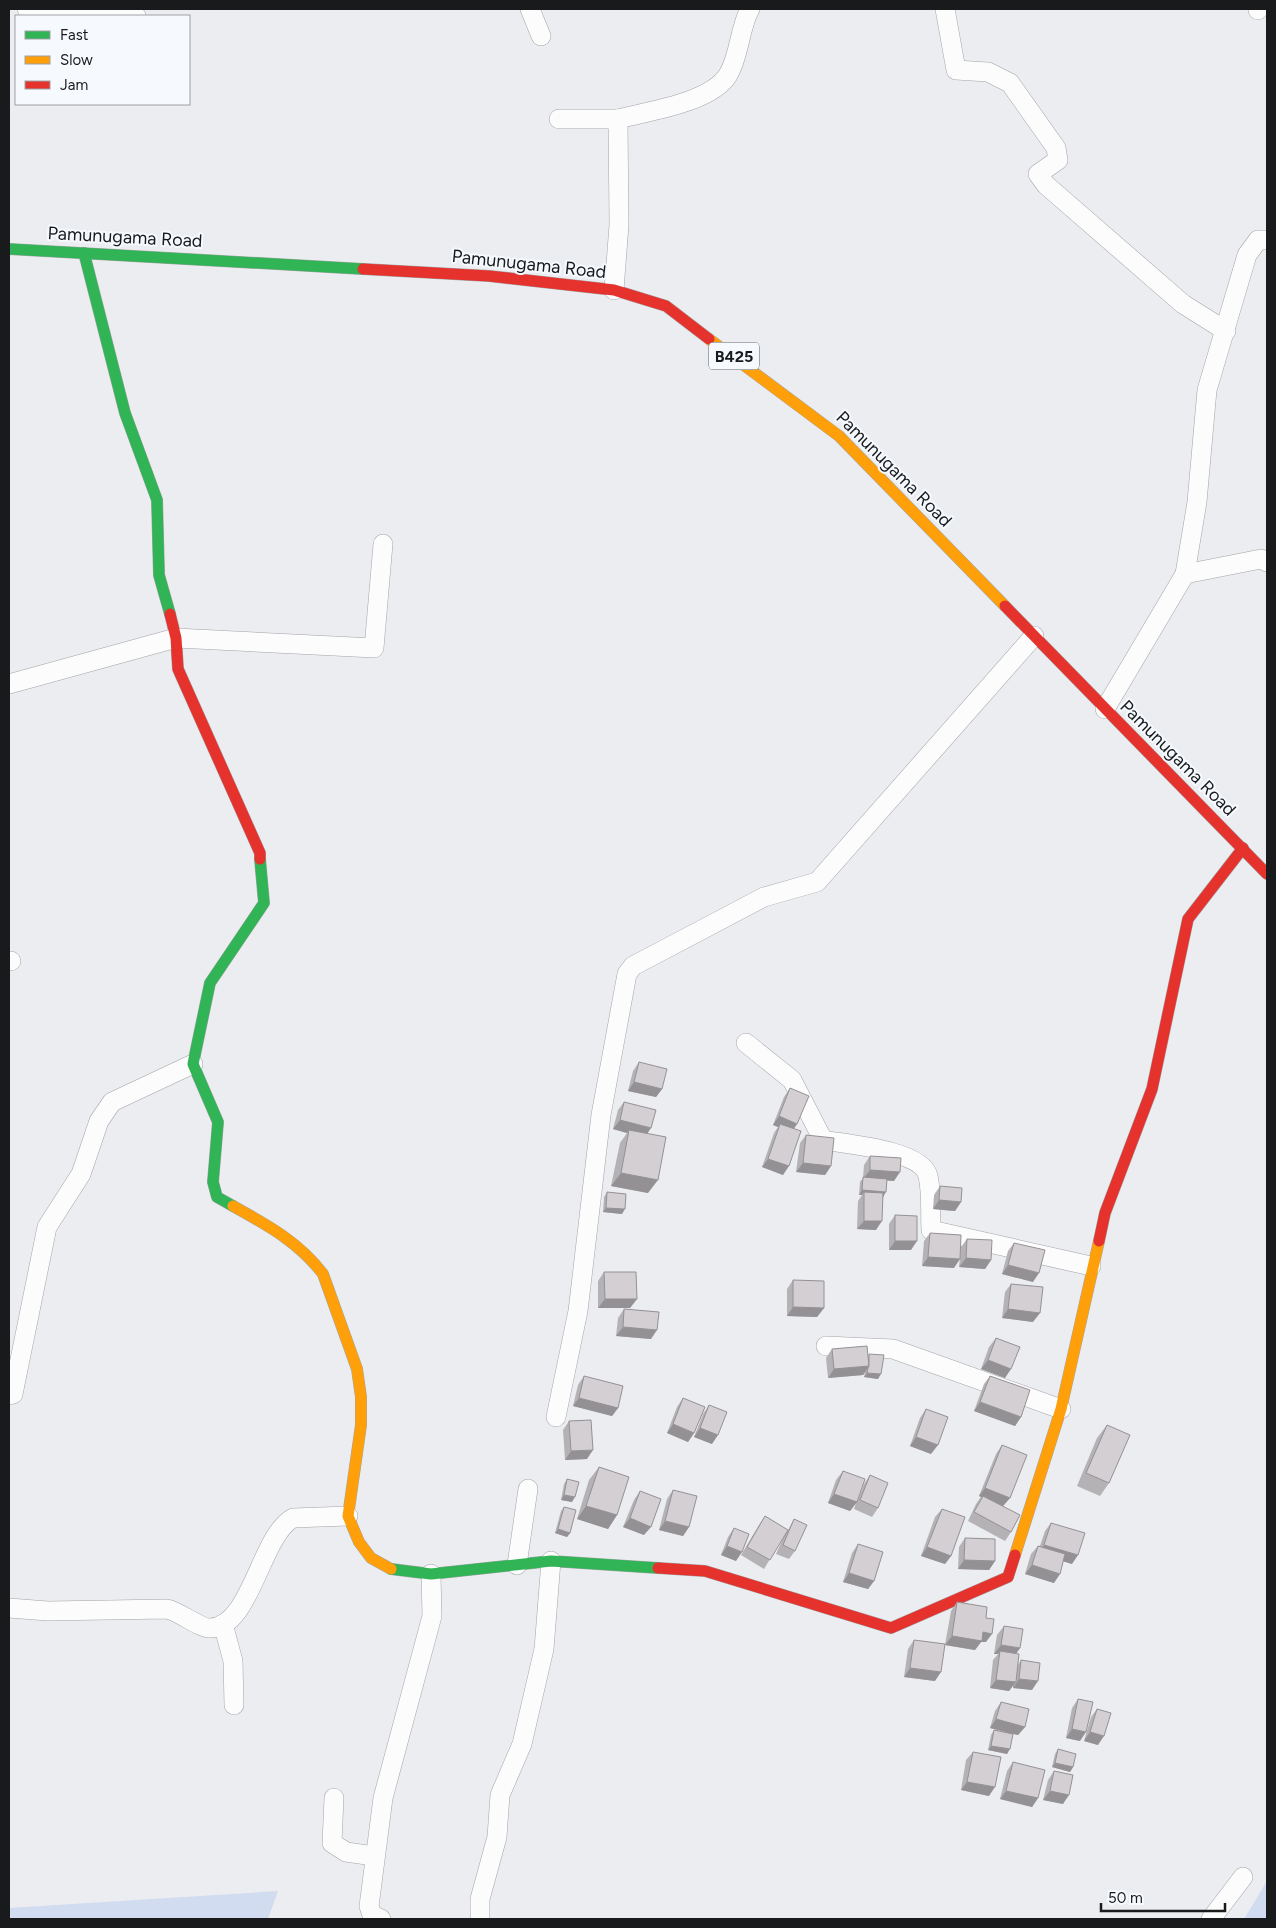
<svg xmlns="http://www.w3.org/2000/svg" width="1276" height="1928" viewBox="0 0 1276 1928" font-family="Figtree,sans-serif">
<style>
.water{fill:#d1dcf1}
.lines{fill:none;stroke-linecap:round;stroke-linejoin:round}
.street-casing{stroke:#a3a4a7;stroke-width:20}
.fast-casing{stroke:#a3a4a7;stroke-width:12}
.slow-casing{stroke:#a3a4a7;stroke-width:12}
.jam-casing{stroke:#a3a4a7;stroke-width:12}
.street{stroke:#fcfcfd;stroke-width:19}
.fast{stroke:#30b455;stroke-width:11}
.slow{stroke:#ff9f0a;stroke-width:11}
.jam{stroke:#e5322d;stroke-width:11}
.wall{fill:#b5b2b5}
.shaded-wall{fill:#949194}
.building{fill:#d3cfd3;stroke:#949194}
.labels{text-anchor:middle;stroke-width:4;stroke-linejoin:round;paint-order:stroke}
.shield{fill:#f6faff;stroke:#5b5d60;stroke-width:1}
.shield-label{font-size:16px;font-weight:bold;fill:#181a1c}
.street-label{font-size:18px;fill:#181a1c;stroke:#f6faff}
</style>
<rect width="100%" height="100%" fill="#ebedf0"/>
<g class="water">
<path d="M1267,1881V1919H1244Z"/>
<path d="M278,1891L268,1919H9V1908Z"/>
</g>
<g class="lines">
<defs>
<g id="street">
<path d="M27,9L136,16"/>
<path d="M530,9L541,36"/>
<path d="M945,9L956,70L988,72L1010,83L1056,148L1058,160L1038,174L1046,185L1183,304L1226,331"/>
<path d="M1258,9V10"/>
<path d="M559,119H618"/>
<path d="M614,290L619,225L618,119C649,111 710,103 728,75C740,55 739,29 750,9"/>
<path d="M1185,574L1261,559L1267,562"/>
<path d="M9,684L176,638L374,648L383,544"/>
<path d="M1105,709L1185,574L1197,502L1207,390L1247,255L1258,240H1267"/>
<path d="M9,961H11"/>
<path d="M746,1043L792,1080L823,1140C845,1144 922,1150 928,1176C932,1193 930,1213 931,1230L1091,1266"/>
<path d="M826,1346L893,1349L1061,1409"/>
<path d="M9,1395L13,1394L47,1227L81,1174L99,1121L112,1102L193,1064"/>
<path d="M556,1417L578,1311L601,1115L627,974L633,966L764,897L817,882L1034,636"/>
<path d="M517,1565L528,1489"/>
<path d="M9,1608L48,1611L167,1609C180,1612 200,1628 209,1628C251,1629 260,1536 293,1518L348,1516"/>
<path d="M223,1624L233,1661L234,1705"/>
<path d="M334,1798L332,1843L346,1852L374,1856"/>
<path d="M381,1919L372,1915L369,1906L371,1891L383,1798L432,1616L431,1574"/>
<path d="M480,1919V1899L497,1837L500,1795L522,1744L544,1649L551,1561"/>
<path d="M1211,1919L1243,1877"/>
</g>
<g id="fast">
<path d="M9,249L363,269"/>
<path d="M84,253L125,413L157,500L159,575L170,614"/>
<path d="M233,1206L217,1197L213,1182L218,1122L193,1064L210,983L264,903L260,859"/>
<path d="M391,1569L431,1574L551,1561L658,1568"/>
</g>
<g id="slow">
<path d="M709,339L839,436L1005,606"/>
<path d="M233,1206C267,1225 299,1242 323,1274L357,1369L361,1397V1425L348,1516L359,1542L371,1558L391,1569"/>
<path d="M1015,1555L1061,1409L1099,1241"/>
</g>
<g id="jam">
<path d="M363,269L489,276L614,290L666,306L709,339"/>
<path d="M1005,606L1267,874"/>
<path d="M170,614L176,638L178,669L260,853V859"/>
<path d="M1099,1241L1105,1213L1152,1089L1188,919L1243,848"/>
<path d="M658,1568L705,1571L891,1628L1008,1577L1015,1555"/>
</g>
</defs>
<use href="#street" class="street-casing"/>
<use href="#fast" class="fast-casing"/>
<use href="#slow" class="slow-casing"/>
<use href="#jam" class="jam-casing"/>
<use href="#street" class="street"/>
<use href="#fast" class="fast"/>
<use href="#slow" class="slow"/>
<use href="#jam" class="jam"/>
</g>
<g class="wall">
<path d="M639,1062L662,1089L656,1097L628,1091L633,1071Z"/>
<path d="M790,1088L797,1124L794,1129L783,1175L762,1167L774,1133L778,1127L773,1125L784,1097Z"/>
<path d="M624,1102L647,1134L648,1193L611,1186L620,1143L627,1133L613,1129L618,1110Z"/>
<path d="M806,1135L831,1166L825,1175L796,1172L800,1143Z"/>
<path d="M870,1156L894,1181L887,1180L876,1230L857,1229L858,1201L862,1195H859L860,1182L863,1178L864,1165Z"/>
<path d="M940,1186L961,1202L955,1211L933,1209L934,1195Z"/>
<path d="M607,1192L622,1214L603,1212L604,1197Z"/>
<path d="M895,1215L911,1250H889V1224Z"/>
<path d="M930,1233L954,1268L922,1266L924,1241Z"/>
<path d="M967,1239L991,1260L985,1269L959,1267L961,1247Z"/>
<path d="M1014,1243L1033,1282L1002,1274L1008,1251Z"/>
<path d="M604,1272L637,1299L630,1308H598V1281Z"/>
<path d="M793,1280L824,1308L817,1317L787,1316V1289Z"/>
<path d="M1011,1284L1033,1322L1002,1318L1005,1292Z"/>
<path d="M624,1309L651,1339L616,1336L618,1318Z"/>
<path d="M996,1338L1005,1378L981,1369L989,1347Z"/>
<path d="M832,1349L868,1355L878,1379L864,1377L865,1373L863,1375L828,1378L826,1358Z"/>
<path d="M584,1376L618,1408L612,1416L573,1406L578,1385Z"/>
<path d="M990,1376L1021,1417L1015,1426L974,1411L984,1384Z"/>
<path d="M683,1398L694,1433L688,1442L667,1433L677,1407Z"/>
<path d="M709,1405L712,1444L694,1437L703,1414Z"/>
<path d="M926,1409L931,1454L910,1446L920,1418Z"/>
<path d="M569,1421L587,1459L565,1460L563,1430Z"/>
<path d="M1107,1425L1109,1483L1100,1496L1077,1486L1097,1438Z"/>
<path d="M1002,1445L1010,1498L1003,1506L1011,1532L1005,1541L968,1521L976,1504L981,1497L979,1496L996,1454Z"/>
<path d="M599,1467L617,1515L608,1529L577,1519L589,1480Z"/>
<path d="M843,1471L858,1500L864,1484L870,1475L878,1508L872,1517L854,1509L856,1503L850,1511L828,1503L836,1480Z"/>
<path d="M567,1479L572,1502L561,1500L564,1484Z"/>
<path d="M673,1490L689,1527L683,1536L659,1530L667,1499Z"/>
<path d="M640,1491L644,1535L623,1527L634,1500Z"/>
<path d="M564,1507L570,1533L567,1537L555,1533L561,1511Z"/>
<path d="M942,1509L951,1556L945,1564L921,1556L935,1517Z"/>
<path d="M765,1516L788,1530L794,1519L795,1551L789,1559L776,1554L785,1534L764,1569L741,1555L759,1525Z"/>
<path d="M1051,1523L1072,1564L1063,1561L1054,1583L1025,1574L1031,1554L1038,1546H1040L1045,1531Z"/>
<path d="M734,1528L736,1561L721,1555L728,1537Z"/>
<path d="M965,1538L995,1561L989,1570L958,1569L959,1547Z"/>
<path d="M858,1544L874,1581L868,1589L843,1582L852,1553Z"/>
<path d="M957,1602L986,1618V1642H981L975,1650L945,1645L951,1611Z"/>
<path d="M1004,1626L1020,1648L1016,1653L1018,1665L1021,1660L1032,1690L1013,1688V1685L1009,1691L990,1688L993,1660L998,1654H994L997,1635Z"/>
<path d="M914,1640L935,1681L904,1677L908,1649Z"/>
<path d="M1078,1699L1080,1741L1066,1738L1072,1708Z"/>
<path d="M1001,1702L1025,1727L1018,1735L1013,1734L1007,1754L988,1750L991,1735L994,1730L1009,1733L990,1728L995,1711Z"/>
<path d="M1097,1709L1098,1745L1084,1741L1091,1717Z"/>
<path d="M1058,1749L1073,1767L1070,1772L1052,1767L1055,1754Z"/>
<path d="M973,1752L989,1796L961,1790L966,1760Z"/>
<path d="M1013,1762L1038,1798L1032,1807L1000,1799L1007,1771Z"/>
<path d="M1054,1771L1063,1804L1043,1800L1048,1780Z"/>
</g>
<g class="shaded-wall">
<path d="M634,1082L662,1089L656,1097L628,1091Z"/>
<path d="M779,1116L797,1124L791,1132L780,1124L778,1127L773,1125Z"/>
<path d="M620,1120L651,1128L645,1137L629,1130L627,1133L613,1129Z"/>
<path d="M768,1159L789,1166L783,1175L762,1167Z"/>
<path d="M803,1163L831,1166L825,1175L796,1172Z"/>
<path d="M870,1170L900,1172L894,1181L863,1179Z"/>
<path d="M621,1173L658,1180L648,1193L611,1186Z"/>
<path d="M862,1190L886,1192L883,1197L864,1192L862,1195H859Z"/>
<path d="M939,1200L961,1202L955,1211L933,1209Z"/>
<path d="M606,1208L625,1209L622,1214L603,1212Z"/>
<path d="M864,1221H882L876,1230L857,1229Z"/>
<path d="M895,1241H917L911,1250H889Z"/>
<path d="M928,1257L960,1259L954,1268L922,1266Z"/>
<path d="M966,1258L991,1260L985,1269L959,1267Z"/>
<path d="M1008,1265L1039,1273L1033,1282L1002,1274Z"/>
<path d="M605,1299H637L630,1308H598Z"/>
<path d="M793,1307L824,1308L817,1317L787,1316Z"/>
<path d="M1008,1309L1040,1313L1033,1322L1002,1318Z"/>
<path d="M623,1327L657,1330L651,1339L616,1336Z"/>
<path d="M988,1360L1011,1369L1005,1378L981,1369Z"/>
<path d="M869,1366L863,1375L828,1378L834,1369Z"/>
<path d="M867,1373L881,1374L878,1379L864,1377Z"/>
<path d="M579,1398L618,1408L612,1416L573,1406Z"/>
<path d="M980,1402L1021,1417L1015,1426L974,1411Z"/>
<path d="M673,1424L694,1433L688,1442L667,1433Z"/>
<path d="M700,1428L718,1435L712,1444L694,1437Z"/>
<path d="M916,1437L938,1445L931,1454L910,1446Z"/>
<path d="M593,1450L587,1459L565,1460L571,1451Z"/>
<path d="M985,1488L1010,1498L1003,1506L979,1496Z"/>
<path d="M834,1494L857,1502L850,1511L828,1503Z"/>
<path d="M564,1495L575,1497L572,1502L561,1500Z"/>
<path d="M586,1506L617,1515L608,1529L577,1519Z"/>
<path d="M630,1518L651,1527L644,1535L623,1527Z"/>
<path d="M665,1521L689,1527L683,1536L659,1530Z"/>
<path d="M558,1529L570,1533L567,1537L555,1533Z"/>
<path d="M1044,1545L1078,1555L1072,1564L1038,1554Z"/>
<path d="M727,1546L742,1552L736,1561L721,1555Z"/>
<path d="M927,1547L951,1556L945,1564L921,1556Z"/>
<path d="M964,1560L995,1561L989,1570L958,1569Z"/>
<path d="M1032,1565L1060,1574L1054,1583L1025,1574Z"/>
<path d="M849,1573L874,1581L868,1589L843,1582Z"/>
<path d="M983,1632L992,1634L986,1642H981L975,1650L945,1645L952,1636Z"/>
<path d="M1001,1645L1020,1648L1014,1657L1000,1651L998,1654H994Z"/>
<path d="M910,1668L941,1672L935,1681L904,1677Z"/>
<path d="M1019,1679L1038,1681L1032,1690L1013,1688Z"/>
<path d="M996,1680L1016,1682L1009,1691L990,1688Z"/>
<path d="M996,1719L1025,1727L1018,1735L990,1728Z"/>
<path d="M1072,1729L1086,1732L1080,1741L1066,1738Z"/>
<path d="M1090,1732L1104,1736L1098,1745L1084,1741Z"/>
<path d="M991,1746L1010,1749L1007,1754L988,1750Z"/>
<path d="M1055,1763L1073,1767L1070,1772L1052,1767Z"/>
<path d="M967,1782L995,1787L989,1796L961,1790Z"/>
<path d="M1006,1791L1038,1798L1032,1807L1000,1799Z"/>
<path d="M1050,1791L1069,1795L1063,1804L1043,1800Z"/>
</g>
<g class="building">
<path d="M639,1062L667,1069L662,1089L634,1082Z"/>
<path d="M790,1088L809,1096L797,1124L779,1116Z"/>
<path d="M624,1102L656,1110L651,1128L620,1120Z"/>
<path d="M780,1124L801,1131L789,1166L768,1159Z"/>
<path d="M629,1130L666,1137L658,1180L621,1173Z"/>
<path d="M806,1135L834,1138L831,1166L803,1163Z"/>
<path d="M870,1156L901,1158L900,1172L870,1170Z"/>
<path d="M863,1177L887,1179L886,1192L862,1190Z"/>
<path d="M940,1186L962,1188L961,1202L939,1200Z"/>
<path d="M607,1192L626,1194L625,1209L606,1208Z"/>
<path d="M864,1192L883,1193L882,1221H864Z"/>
<path d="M895,1215L917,1216V1241H895Z"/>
<path d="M930,1233L961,1235L960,1259L928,1257Z"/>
<path d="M967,1239L992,1240L991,1260L966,1258Z"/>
<path d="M1014,1243L1045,1250L1039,1273L1008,1265Z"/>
<path d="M604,1272H636L637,1299H605Z"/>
<path d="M793,1280L824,1281V1308L793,1307Z"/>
<path d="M1011,1284L1043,1287L1040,1313L1008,1309Z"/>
<path d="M624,1309L659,1312L657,1330L623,1327Z"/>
<path d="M996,1338L1020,1347L1011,1369L988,1360Z"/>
<path d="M867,1346L869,1366L834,1369L832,1349Z"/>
<path d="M869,1354L884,1355L881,1374L867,1373L868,1368L869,1366Z"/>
<path d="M584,1376L623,1386L618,1408L579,1398Z"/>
<path d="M990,1376L1030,1390L1021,1417L980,1402Z"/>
<path d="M683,1398L705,1407L694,1433L673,1424Z"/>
<path d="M709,1405L727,1412L718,1435L700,1428Z"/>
<path d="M926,1409L948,1417L938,1445L916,1437Z"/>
<path d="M591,1420L593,1450L571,1451L569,1421Z"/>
<path d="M1107,1425L1130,1435L1109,1483L1086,1473Z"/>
<path d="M1002,1445L1027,1455L1010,1498L985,1488Z"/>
<path d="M599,1467L629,1477L617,1515L586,1506Z"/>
<path d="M843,1471L865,1479L857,1502L834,1494Z"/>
<path d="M870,1475L888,1483L878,1508L860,1500Z"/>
<path d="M567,1479L579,1482L575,1497L564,1495Z"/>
<path d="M673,1490L697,1496L689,1527L665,1521Z"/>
<path d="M640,1491L661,1499L651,1527L630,1518Z"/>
<path d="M983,1496L1020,1515L1011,1532L974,1512Z"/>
<path d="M564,1507L576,1510L570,1533L558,1529Z"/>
<path d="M942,1509L965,1517L951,1556L927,1547Z"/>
<path d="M765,1516L788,1530L770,1560L747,1547Z"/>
<path d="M794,1519L807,1525L795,1551L783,1545Z"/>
<path d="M1051,1523L1085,1533L1078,1555L1044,1545Z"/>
<path d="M734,1528L749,1534L742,1552L727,1546Z"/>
<path d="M965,1538L995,1539V1561L964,1560Z"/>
<path d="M858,1544L883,1552L874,1581L849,1573Z"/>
<path d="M1038,1546L1065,1554L1060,1574L1032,1565Z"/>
<path d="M957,1602L987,1607L986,1618L994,1619L992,1634L983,1632L982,1641L952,1636Z"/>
<path d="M1004,1626L1023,1629L1020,1648L1001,1645Z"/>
<path d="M914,1640L945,1644L941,1672L910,1668Z"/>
<path d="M1000,1651L1019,1654L1016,1682L996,1680Z"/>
<path d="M1021,1660L1040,1663L1038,1681L1019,1679Z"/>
<path d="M1078,1699L1093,1702L1086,1732L1072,1729Z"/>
<path d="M1001,1702L1029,1709L1025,1727L996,1719Z"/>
<path d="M1097,1709L1111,1713L1104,1736L1090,1732Z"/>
<path d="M994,1730L1013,1734L1010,1749L991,1746Z"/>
<path d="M1058,1749L1076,1754L1073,1767L1055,1763Z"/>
<path d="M973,1752L1001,1757L995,1787L967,1782Z"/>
<path d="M1013,1762L1045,1770L1038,1798L1006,1791Z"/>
<path d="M1054,1771L1073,1775L1069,1795L1050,1791Z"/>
</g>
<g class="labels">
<rect class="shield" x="709" y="342.5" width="50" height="27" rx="4"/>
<g class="shield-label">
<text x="734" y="362">B425</text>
</g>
<g class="street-label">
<text transform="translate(125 237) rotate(3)" y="6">Pamunugama Road</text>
<text transform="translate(529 264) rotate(6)" y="6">Pamunugama Road</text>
<text transform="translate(894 469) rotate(45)" y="6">Pamunugama Road</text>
<text transform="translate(1178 758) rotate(45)" y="6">Pamunugama Road</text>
</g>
</g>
<rect width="1276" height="1928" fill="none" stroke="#181a1c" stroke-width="20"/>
<rect x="15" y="15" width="175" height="90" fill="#f6faff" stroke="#9da0a4"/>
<rect x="25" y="31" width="25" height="8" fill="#30b455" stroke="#9da0a4"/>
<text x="60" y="40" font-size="15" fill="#181a1c">Fast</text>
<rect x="25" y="56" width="25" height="8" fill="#ff9f0a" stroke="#9da0a4"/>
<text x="60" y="65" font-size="15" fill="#181a1c">Slow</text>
<rect x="25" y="81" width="25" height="8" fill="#e5322d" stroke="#9da0a4"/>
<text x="60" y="90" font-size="15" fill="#181a1c">Jam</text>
<path d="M1101 1903v8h124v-8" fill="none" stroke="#181a1c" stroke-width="2.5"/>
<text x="1108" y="1903" font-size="15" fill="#181a1c" stroke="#f6faff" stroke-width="4" paint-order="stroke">50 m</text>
</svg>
